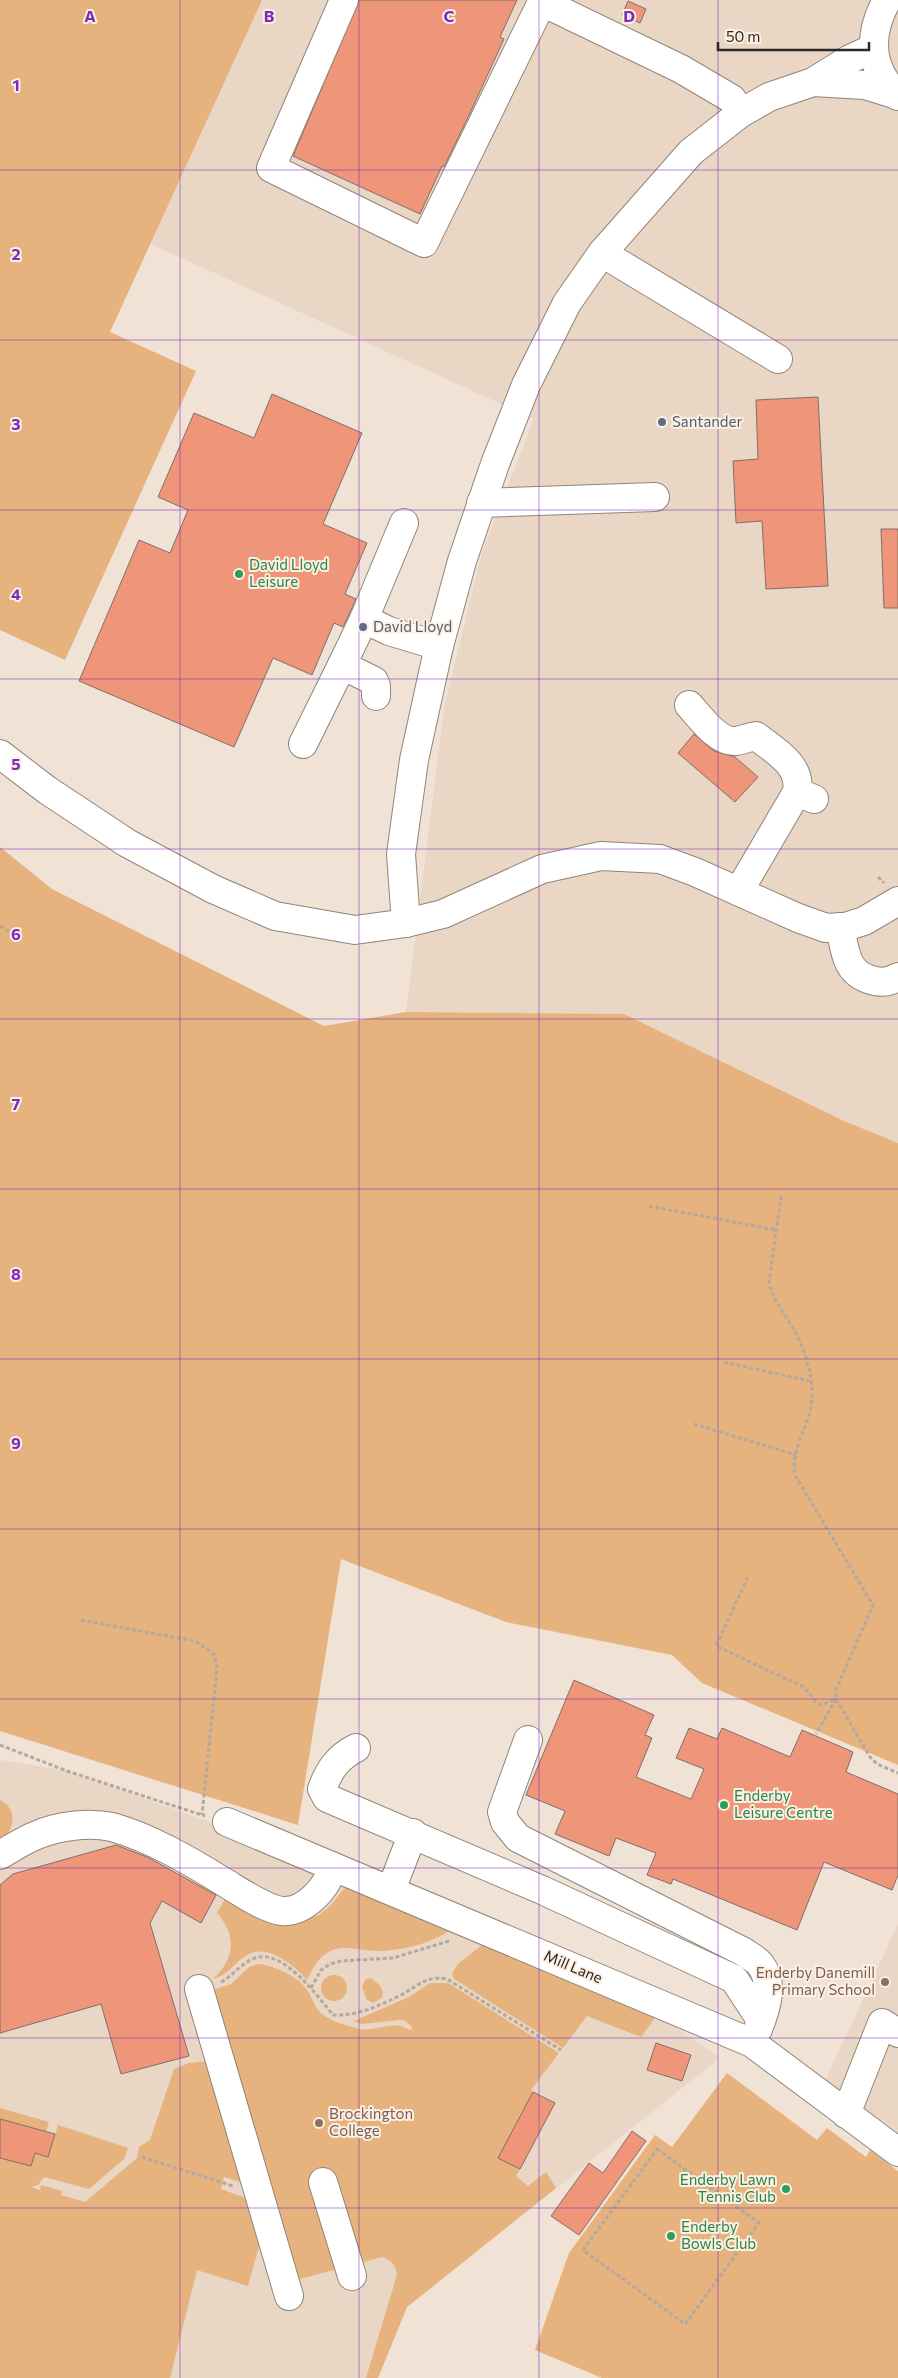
<svg xmlns="http://www.w3.org/2000/svg" width="898" height="2378" viewBox="0 0 898 2378" font-family="Commissioner,sans-serif">
<style>
.built{fill:#e9d6c4}
.green{fill:#e6b27d}
.building{fill:#ef957a;stroke:#806f69}
.lines{fill:none;stroke-linecap:round;stroke-linejoin:round}
.minor-casing{stroke:#918579;stroke-width:30}
.path{stroke:#b4a99e;stroke-width:3;stroke-dasharray:4 2.5;stroke-linecap:butt}
.minor{stroke:#fff;stroke-width:28}
.grid{fill:none;stroke:#7b2cbf;stroke-width:1;stroke-opacity:0.55}
.service-dot{fill:#5c6f8a;stroke:#fdefe2;stroke-width:2}
.leisure-dot{fill:#2e9e5b;stroke:#fdefe2;stroke-width:2}
.education-dot{fill:#8d6e63;stroke:#fdefe2;stroke-width:2}
.labels{text-anchor:middle;stroke-width:4;stroke-linejoin:round;paint-order:stroke}
.service-label{font-size:15px;fill:#4e5e75;stroke:#fdefe2;text-anchor:start}
.leisure-label{font-size:15px;fill:#27864d;stroke:#fdefe2;text-anchor:start}
.street-label{font-size:15px;fill:#2c2722;stroke:#fdefe2}
.education-label{font-size:15px;fill:#785e54;stroke:#fdefe2;text-anchor:end}
.grid-label{font-size:16px;text-anchor:middle;font-weight:bold;fill:#7b2cbf;stroke:#fdefe2;stroke-width:4;stroke-linejoin:round;paint-order:stroke}
</style>
<rect width="100%" height="100%" fill="#f0e2d5"/>
<g class="built">
<path d="M253,0H898V1143L844,1121L624,1014L406,1012L444,708L482,552L534,419L140,239Z"/>
<path d="M0,1760L67,1771L224,1827L661,2017L720,2058L407,2307L378,2378H0Z"/>
<path d="M898,1924V2131L825,2081Z"/>
</g>
<g class="green">
<path d="M0,0H262L110,332L196,371L65,660L0,630Z"/>
<path d="M0,847L52,889L324,1026L406,1012L624,1014L844,1121L898,1143V1765L702,1683L672,1655L506,1622L341,1559L298,1825L0,1731Z"/>
<path d="M0,1800C20,1810 13,1831 0,1844Z"/>
<path d="M353,1884L460,1924C439,1939 419,1947 392,1950C351,1956 331,1929 307,1980C295,1966 269,1944 249,1954C235,1961 229,1975 213,1979C235,1959 237,1935 217,1913L226,1897L292,1923L319,1915L330,1906L344,1889Z"/>
<path d="M493,1936L657,2015L641,2037L587,2016L563,2048L454,1979L452,1973L458,1964Z"/>
<path d="M258,1964C274,1965 302,1978 309,1993C313,2001 315,2007 321,2013C330,2021 345,2025 356,2028C372,2034 395,2018 409,2030L413,2028L404,2020H399L361,2024L354,2021L409,1997L430,1983H448L559,2053L531,2090L533,2092L499,2157L520,2169L516,2176L528,2186L546,2172L556,2188L407,2307L378,2378H366L397,2275C396,2265 392,2260 382,2257L296,2280L206,1992L231,1984L249,1967Z"/>
<circle cx="334" cy="1988" r="13"/>
<path d="M370,1978C378,1982 385,1990 382,1998L373,2003L367,2000L362,1987L365,1980Z"/>
<path d="M209,2061L244,2183L224,2177L221,2189L251,2200L261,2239L248,2286L197,2270L170,2378H0V2158L31,2166L35,2153L48,2157L58,2125L128,2148L124,2159L89,2189L44,2177L38,2185L31,2187L40,2190L41,2185L62,2191L61,2195L85,2202L137,2158L139,2147L150,2140L174,2069L189,2063Z"/>
<path d="M727,2073L817,2140L827,2128L866,2157L870,2150L898,2171V2378H602L535,2350L569,2253L655,2135L672,2147Z"/>
<path d="M0,2108L49,2122L46,2132L0,2119Z"/>
</g>
<g class="building">
<path d="M359,0H517L500,37L504,39L470,113L444,167L442,166L420,214L293,156Z"/>
<path d="M628,1L646,9L640,23L622,15Z"/>
<path d="M272,394L362,433L323,524L367,543L345,594L356,599L343,627L334,623L312,675L273,658L234,747L79,681L139,540L170,553L188,510L158,497L194,413L254,438Z"/>
<path d="M818,397L828,586L766,589L762,521L736,523L733,461L758,459L756,400Z"/>
<path d="M881,529H898V608H884Z"/>
<path d="M694,734L714,751L735,757L758,777L735,802L678,753Z"/>
<path d="M574,1680L654,1715L645,1735L652,1738L636,1777L691,1799L704,1769L676,1758L689,1728L717,1739L722,1728L790,1757L802,1730L853,1752L846,1772L898,1794V1875L892,1890L824,1862L797,1930L673,1879L671,1884L647,1875L656,1853L616,1838L609,1856L555,1834L565,1811L526,1795Z"/>
<path d="M116,1845L147,1857L216,1895L201,1923L162,1901L150,1923L189,2056L121,2074L101,2004L0,2033V1885L13,1874Z"/>
<path d="M656,2043L691,2055L682,2081L647,2070Z"/>
<path d="M533,2092L555,2103L520,2169L498,2158Z"/>
<path d="M0,2119L55,2134L48,2157L35,2153L31,2166L0,2158Z"/>
<path d="M632,2131L646,2141L579,2235L551,2216L589,2163L603,2173Z"/>
</g>
<g class="lines">
<defs>
<g id="minor">
<path d="M344,0L271,168L424,243L542,2"/>
<path d="M542,0V2L681,69L732,99L741,113"/>
<path d="M887,0C868,34 868,68 898,96"/>
<path d="M813,82L865,85L897,95"/>
<path d="M602,253L778,359"/>
<path d="M481,503L655,497"/>
<path d="M364,619L404,523"/>
<path d="M342,665L364,619L389,631L439,646"/>
<path d="M689,705C700,717 718,743 736,741C743,740 749,737 756,736C775,751 802,765 797,792L814,799"/>
<path d="M303,744L342,665L374,681L376,686V696"/>
<path d="M0,754L47,790L127,843L213,889L275,916L355,930L406,923L443,914L542,869L601,856L660,859L695,872L798,918L826,928L845,927L864,921L898,901"/>
<path d="M739,891L797,792"/>
<path d="M406,923L401,854L414,760L439,646L462,561L495,464L526,385L567,303L602,253L691,152L741,113L769,97L813,82L850,59L874,48"/>
<path d="M840,927C845,949 845,971 868,979C880,983 887,983 898,977"/>
<path d="M528,1740L502,1812L505,1822L518,1838L744,1952C749,1956 756,1959 760,1964C775,1983 766,2009 758,2029"/>
<path d="M356,1748C338,1757 329,1770 322,1789L327,1798L542,1890L734,1979L761,2020"/>
<path d="M227,1822L752,2043L898,2152"/>
<path d="M0,1855C12,1848 24,1840 37,1835C58,1826 89,1822 112,1827C151,1838 190,1861 224,1882C239,1891 265,1909 282,1911C304,1913 329,1887 332,1866"/>
<path d="M391,1890L413,1833"/>
<path d="M199,1989L289,2296"/>
<path d="M846,2114L882,2023L898,2033"/>
<path d="M323,2182L352,2276"/>
</g>
</defs>
<use href="#minor" class="minor-casing"/>
<g class="path">
<path d="M878,877L884,883"/>
<path d="M0,926L13,934"/>
<path d="M781,1196L769,1283C774,1302 785,1314 794,1330C805,1348 813,1376 812,1396C812,1424 788,1450 796,1477L873,1605L836,1690V1699L870,1757L877,1764L898,1773"/>
<path d="M649,1206L776,1230"/>
<path d="M724,1362L810,1381"/>
<path d="M694,1424L796,1455"/>
<path d="M748,1577L716,1646L804,1687L816,1702L821,1705L836,1699L816,1734"/>
<path d="M81,1620L195,1641L215,1655L217,1669L202,1815"/>
<path d="M0,1745L67,1771L205,1816"/>
<path d="M221,1982C234,1975 241,1963 255,1958C283,1948 318,1997 333,2015C358,2016 379,2006 401,1995C418,1986 426,1975 447,1979L561,2050"/>
<path d="M311,1988L321,1970L330,1964L341,1961L393,1958L449,1941"/>
<path d="M657,2149L759,2223L685,2324L583,2250Z"/>
<path d="M142,2157L233,2186"/>
</g>
<use href="#minor" class="minor"/>
</g>
<path class="grid" d="M180,0V2378M359,0V2378M539,0V2378M718,0V2378M0,170H898M0,340H898M0,510H898M0,679H898M0,849H898M0,1019H898M0,1189H898M0,1359H898M0,1529H898M0,1699H898M0,1868H898M0,2038H898M0,2208H898"/>
<g class="service-dot">
<circle cx="662" cy="422" r="5"/>
<circle cx="363" cy="627" r="5"/>
</g>
<g class="leisure-dot">
<circle cx="239" cy="574" r="5"/>
<circle cx="724" cy="1805" r="5"/>
<circle cx="786" cy="2189" r="5"/>
<circle cx="671" cy="2236" r="5"/>
</g>
<g class="education-dot">
<circle cx="885" cy="1982" r="5"/>
<circle cx="319" cy="2123" r="5"/>
</g>
<g class="labels">
<g class="service-label">
<text x="672" y="427">Santander</text>
<text x="373" y="632">David Lloyd</text>
</g>
<g class="leisure-label">
<text x="249" y="570">David Lloyd<tspan x="249" dy="17">Leisure</tspan></text>
<text x="734" y="1801">Enderby<tspan x="734" dy="17">Leisure Centre</tspan></text>
<text x="776" y="2185" text-anchor="end">Enderby Lawn<tspan x="776" dy="17">Tennis Club</tspan></text>
<text x="681" y="2232">Enderby<tspan x="681" dy="17">Bowls Club</tspan></text>
</g>
<g class="street-label">
<text transform="translate(573 1967) rotate(23)" y="5">Mill Lane</text>
</g>
<g class="education-label">
<text x="875" y="1978">Enderby Danemill<tspan x="875" dy="17">Primary School</tspan></text>
<text x="329" y="2119" text-anchor="start">Brockington<tspan x="329" dy="17">College</tspan></text>
</g>
</g>
<g class="grid-label">
<text x="90" y="22">A</text>
<text x="269" y="22">B</text>
<text x="449" y="22">C</text>
<text x="629" y="22">D</text>
<text x="16" y="91">1</text>
<text x="16" y="260">2</text>
<text x="16" y="430">3</text>
<text x="16" y="600">4</text>
<text x="16" y="770">5</text>
<text x="16" y="940">6</text>
<text x="16" y="1110">7</text>
<text x="16" y="1280">8</text>
<text x="16" y="1449">9</text>
</g>
<path d="M718 42v8h151v-8" fill="none" stroke="#2c2722" stroke-width="2.5"/>
<text x="726" y="42" font-size="15" fill="#2c2722" stroke="#fdefe2" stroke-width="4" paint-order="stroke">50 m</text>
</svg>
